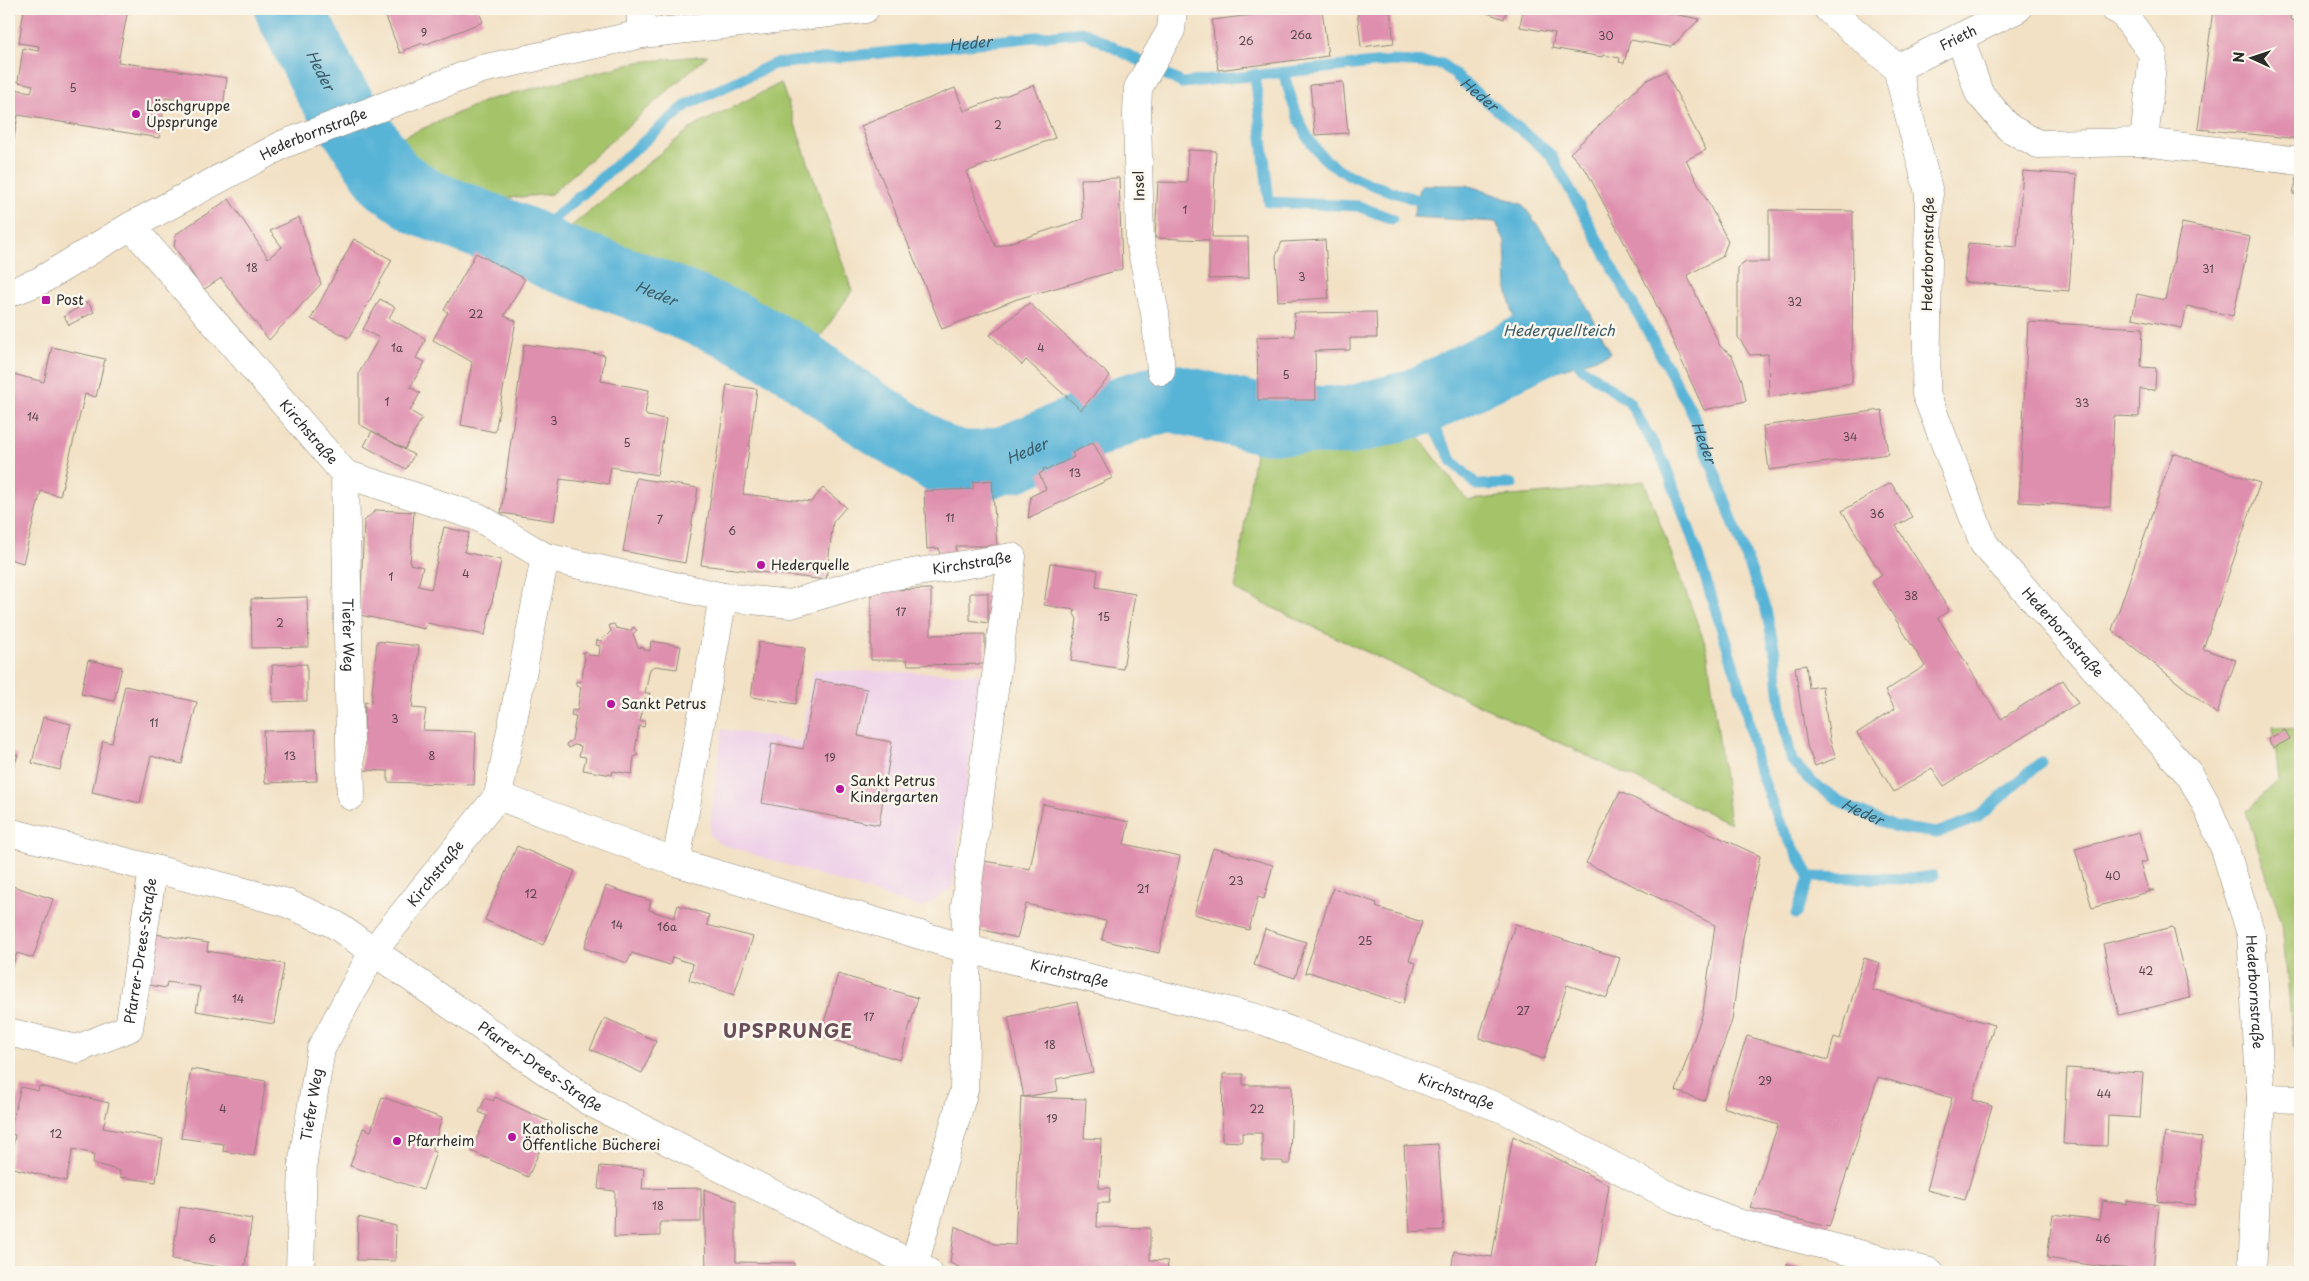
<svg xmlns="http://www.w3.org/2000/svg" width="2309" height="1281" viewBox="0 0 2309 1281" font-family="'Playpen Sans',sans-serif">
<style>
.built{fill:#eed0e8}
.green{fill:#a5c46b;stroke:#68784b}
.water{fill:#59b4d7;stroke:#427081}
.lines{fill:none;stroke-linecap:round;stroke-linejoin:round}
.stream{stroke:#59b4d7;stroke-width:11}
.river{stroke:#59b4d7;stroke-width:69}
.building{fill:#df8fae}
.minor-casing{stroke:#8e8678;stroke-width:29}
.minor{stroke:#fff;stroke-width:28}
.poi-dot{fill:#b5179e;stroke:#fbf7ec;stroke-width:2}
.labels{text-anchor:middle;stroke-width:5;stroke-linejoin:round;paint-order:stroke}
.number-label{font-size:11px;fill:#58444c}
.street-label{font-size:14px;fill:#2b2b2b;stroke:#fbf7ec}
.poi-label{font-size:14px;fill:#2b2b2b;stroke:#fbf7ec;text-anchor:start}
.water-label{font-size:15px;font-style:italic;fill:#3b5b67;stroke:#fbf7ec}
.district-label{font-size:19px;font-weight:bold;letter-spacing:1px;fill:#6a4e59;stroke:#fbf7ec}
</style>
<rect width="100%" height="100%" fill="#fbf7ec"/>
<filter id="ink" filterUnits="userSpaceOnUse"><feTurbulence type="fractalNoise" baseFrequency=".02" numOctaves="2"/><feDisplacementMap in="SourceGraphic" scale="10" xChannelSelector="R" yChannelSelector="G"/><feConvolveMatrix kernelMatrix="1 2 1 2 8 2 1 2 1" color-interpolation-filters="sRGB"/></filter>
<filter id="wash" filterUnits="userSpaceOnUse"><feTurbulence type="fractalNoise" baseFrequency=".0096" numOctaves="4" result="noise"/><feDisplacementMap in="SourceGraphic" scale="20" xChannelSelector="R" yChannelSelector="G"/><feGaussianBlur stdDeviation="1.12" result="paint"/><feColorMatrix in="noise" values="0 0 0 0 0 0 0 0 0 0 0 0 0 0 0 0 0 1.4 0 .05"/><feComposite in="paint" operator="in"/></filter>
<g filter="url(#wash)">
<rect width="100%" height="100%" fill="#f2e1c5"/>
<path class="built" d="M813,670L982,674L952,888L922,908L721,844L709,835L722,729L801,742Z"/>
<g class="green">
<path d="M708,55L551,194L489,200L444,181L415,165L397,140L487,100L639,62Z"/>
<path d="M781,83L852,291L809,353L736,305L595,253L564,232L691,128Z"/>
<path d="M1344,428L1414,430L1467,500L1570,491L1644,481L1707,649L1730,823L1235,590L1258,431Z"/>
<path d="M2273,726L2300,730V1057L2294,1050L2282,923L2246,811L2279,780Z"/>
</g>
<path class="water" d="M1421,185H1467L1522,204L1561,257L1611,353L1542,376L1515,322L1507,289L1505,241L1496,222L1413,217Z"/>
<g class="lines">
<g class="stream">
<path d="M1283,72C1292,99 1299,131 1319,153C1341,179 1392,191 1423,202L1431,203"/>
<path d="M1255,74L1269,202L1358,206L1392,219"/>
<path id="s1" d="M526,242L688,104L774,64L1084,32L1182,83L1393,61L1442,64L1551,155L1692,412L1766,610L1775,652L1782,717L1792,761L1813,783L1849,807L1895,827L1937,833L1977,818L2041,762"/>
<path d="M1569,351L1582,368L1629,402L1664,462L1691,534L1743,695L1757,763L1778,820L1810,877L1910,879L1933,876"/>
<path d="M1419,402L1453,462L1477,485L1512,484"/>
<path d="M1796,914L1810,877"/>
</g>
<path class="river" id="s2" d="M289,9L327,85L390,179L423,202L526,242L555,257L634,285L728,323L790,357L852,403L938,458L961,465H984L1012,458L1129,408L1169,397L1262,419L1349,421L1419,402L1556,334"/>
</g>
<g id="blocks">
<g class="building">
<path d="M24,9H128L118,62L227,78L223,107L166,98L159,138L18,115L9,165V88L31,92L33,85L18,82L23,48L38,51L39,46L19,43Z"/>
<path d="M383,9H478L483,22L424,45L423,43L404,50V52L400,53Z"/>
<path d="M1300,9H1322L1328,56L1218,70L1212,20Z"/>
<path d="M1357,9H1390L1394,43L1361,47Z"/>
<path d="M1488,9H1507L1504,19L1487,13Z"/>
<path d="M1523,9H1646L1700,19L1671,47L1630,40L1624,63L1619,62L1620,58L1603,55L1602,57L1552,48L1555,33L1520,27Z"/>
<path d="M2213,9H2291L2290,20L2300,21V139L2198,129Z"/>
<path d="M1665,71L1706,150L1686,160L1728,241L1722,257L1687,275L1720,346L1732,356L1742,380L1746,401L1704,410L1651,293L1586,170L1570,153L1645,81Z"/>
<path d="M1343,82L1348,133L1315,135L1310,85Z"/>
<path d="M1034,85L1055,138L966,172L996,247L1083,219L1081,179L1119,178L1122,269L1017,299L942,329L861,126L955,88L964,111Z"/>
<path d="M1188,150L1216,151L1212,237H1248L1249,278L1209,279V240L1155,238L1158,182L1187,183Z"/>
<path d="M2299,169H2300V195L2293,194Z"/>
<path d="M2023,171L2077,175L2069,291L1964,282L1968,243L2017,247Z"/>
<path d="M229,199L268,258L282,247L270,231L299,217L321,284L269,340L221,278L203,290L174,246L176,234Z"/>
<path d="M1769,210L1853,211L1852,383L1769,397L1768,354L1750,355L1738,337V268L1744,262H1769Z"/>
<path d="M2182,223L2250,237L2233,316L2187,306L2182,328L2132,318L2137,294L2165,300Z"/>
<path d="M354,239L392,260L349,338L311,319Z"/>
<path d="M1325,240L1329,298L1278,301L1276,256L1282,242Z"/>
<path d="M476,253L525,279L504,316L516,321L495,432L461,425L472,362L433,340L448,312L444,310Z"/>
<path d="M380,299L395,307L389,318L426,339L416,358L425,362L410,387L420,393L410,411L422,418L405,449L359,424V373L379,338L363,329Z"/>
<path d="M88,302L94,312L69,325L64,316Z"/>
<path d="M1029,303L1110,376L1081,410L1026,360L1022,365L990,335Z"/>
<path d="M1376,312L1377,338H1350V350L1315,351L1316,400H1258L1257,337L1295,336L1294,313Z"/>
<path d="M2028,322L2143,328L2141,367L2156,368L2155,390L2140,389L2139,417L2114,416L2110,507L2019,502Z"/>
<path d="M524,344L605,355L601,381L649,390L645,413L647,416L666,419L657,475L611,467L608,484L585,480L584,482L560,479L554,521L501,513Z"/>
<path d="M52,347L105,359L96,397L85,394L60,496L41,491L23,563L9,559V373L44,382Z"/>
<path d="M727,385L757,389L743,494L811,502L823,488L846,507L833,522L826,580L701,565Z"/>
<path d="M1882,410L1888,454L1769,470L1763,426Z"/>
<path d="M372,431L414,455L406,469L364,446Z"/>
<path d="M1093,442L1112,478L1028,518L1031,496L1046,489L1039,474L1044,471L1043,469L1046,468L1047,470L1074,457L1072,453Z"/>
<path d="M2173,453L2260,483L2203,649L2236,660L2217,714L2112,630Z"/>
<path d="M636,478L698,488L685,563L623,551Z"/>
<path d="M992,480L997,546H956V555L940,556L939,548L927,549L924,491L973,489V482Z"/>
<path d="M1891,483L1912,517L1896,526L1949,610L1938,618L2001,719L2063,680L2078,703L1944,786L1932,768L1894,792L1857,733L1895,709L1885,691L1925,666L1872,582L1882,575L1842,511Z"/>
<path d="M376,510L414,512L410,564L423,567L418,586L431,589L444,527L469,533L464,552L501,560L485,635L427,623L425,629L360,615L364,521Z"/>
<path d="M1050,563L1098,570L1096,587L1135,594L1123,669L1071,661L1077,619L1074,614L1075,610L1044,605Z"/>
<path d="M931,589V635L985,634V664L908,665L907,660H871V590Z"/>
<path d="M970,593H988V623L970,620Z"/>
<path d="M307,597L309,647L252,648L251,599Z"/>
<path d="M614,624L616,628L630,631L633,627L637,630L633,634L638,647L644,648V650L650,651L651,641L681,646L677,669L655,666L650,669L645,693H650L648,699L645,698L640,721H645L644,727L639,726L635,751L638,755L634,757L632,774L613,771L612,775L583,770L586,757L579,756L581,746L574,745L569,748L566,744L572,740L576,716L571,715L572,710L577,711L581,687L576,686V681L581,682L585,658L582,653L586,651L589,655L599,656L600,646L596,645L597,640L601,641L611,631L609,625Z"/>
<path d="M377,641L419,646L412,708L426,709L423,730L476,732L474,785L388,782V771L362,770L365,702L371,703Z"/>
<path d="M759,642L805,648L796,704L751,697Z"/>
<path d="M88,660L122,667L114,701L81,694Z"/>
<path d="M307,664V701L273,702L272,665Z"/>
<path d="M1806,665L1809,688L1822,686L1830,740L1836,758L1815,766L1807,746L1795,667Z"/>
<path d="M816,680L867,689L858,736L892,742L879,825L762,803L772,743L803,749Z"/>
<path d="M125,686L197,702L182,764L151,756L140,803L92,792L103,741L112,743Z"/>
<path d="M43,717L71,724L60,770L32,763Z"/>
<path d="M315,730L317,781L265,783L263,731Z"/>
<path d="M2285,730L2290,739L2273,748L2268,739Z"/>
<path d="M9,748L13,750L12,753L18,755L9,779Z"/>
<path d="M1620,792L1760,856L1743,938L1732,1020L1704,1101L1676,1091L1703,1012L1715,925L1586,863Z"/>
<path d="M1043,804L1129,822L1124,844L1180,856L1159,953L1102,940L1106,921L1026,904L1017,938L980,929L978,907L984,861L1030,869Z"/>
<path d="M2139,832L2147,861L2140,863L2148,890H2155L2092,908L2075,849Z"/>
<path d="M517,846L575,871L543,945L485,920Z"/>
<path d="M1213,848L1273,865L1264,899L1258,897L1249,930L1194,914Z"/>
<path d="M9,885L53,899L33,958L17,953L9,975Z"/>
<path d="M606,886L651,901L649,910L674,918L678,905L709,915L707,925L753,937L734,995L689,980L693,964L672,957L670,965L632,953L627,963L584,948Z"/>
<path d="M1333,888L1377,903L1376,907L1422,922L1409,960L1416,963L1403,1004L1309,972L1305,973Z"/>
<path d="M1515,924L1620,958L1607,998L1567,985L1544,1059L1479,1038Z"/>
<path d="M2173,927L2190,998L2119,1015L2103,944Z"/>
<path d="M1265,929L1306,942L1295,978L1254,965Z"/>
<path d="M156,934L208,943L207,951L284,964L274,1024L196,1011L200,987L167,982L166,988L149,985Z"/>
<path d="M1864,958L1880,963L1872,990L1994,1025L1972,1100L1992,1106L1965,1200L1927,1190L1952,1098L1878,1077L1829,1227L1750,1208L1778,1125L1723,1107L1747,1036L1828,1060L1834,1037L1840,1039Z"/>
<path d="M838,974L918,998L900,1060L820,1036Z"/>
<path d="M1077,1002L1093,1072L1056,1079L1058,1091L1024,1097L1086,1099L1084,1138L1101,1139L1099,1188H1110L1109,1203H1098L1097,1227L1150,1228V1260L1168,1261L1167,1272H969L950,1263L955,1226L995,1244L1015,1245L1021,1096L1024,1097L1008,1017Z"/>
<path d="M605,1018L656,1041L642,1073L590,1049Z"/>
<path d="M2067,1068L2143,1073L2140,1118L2108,1116L2107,1146L2063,1144Z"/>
<path d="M191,1069L266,1081L254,1156L223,1151L224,1144L181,1138Z"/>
<path d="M1223,1074H1243V1085H1292L1290,1164H1283V1161H1262V1133H1242V1142L1222,1141Z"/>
<path d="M39,1086L109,1103L103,1128L163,1139L156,1182L120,1177V1171L93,1163L94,1154L73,1149L66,1181L9,1167L15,1135L9,1133L21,1087L38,1091Z"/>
<path d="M382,1097L442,1118L432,1151L436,1152L423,1190L350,1166L363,1128L371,1131Z"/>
<path d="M495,1097L552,1123L528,1177L471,1151L487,1116L479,1112L485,1098L493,1101Z"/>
<path d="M2165,1133L2202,1138L2195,1205L2157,1201Z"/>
<path d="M1513,1136L1609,1185L1595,1272H1451L1454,1251L1492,1257Z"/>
<path d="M1438,1144L1444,1230L1410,1232L1404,1146Z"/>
<path d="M600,1166L644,1169L642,1189L701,1188V1222H660V1236L614,1237L615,1191L598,1189Z"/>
<path d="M704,1189L736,1201V1262L794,1263V1272H706Z"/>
<path d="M2103,1200L2127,1204V1200L2159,1205L2153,1271L2096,1266L2047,1258L2053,1214L2100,1220Z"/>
<path d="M180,1207L252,1219L244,1271L172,1259Z"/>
<path d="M358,1217L396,1226L395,1261L357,1260Z"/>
<path d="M1787,1264L1815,1272H1785Z"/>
</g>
</g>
</g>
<g filter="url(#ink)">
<use href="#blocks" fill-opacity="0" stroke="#8e8678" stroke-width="1"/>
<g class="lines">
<defs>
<g id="minor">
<path d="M640,9L642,34"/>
<path id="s3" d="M1828,9L1897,68L1929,193L1926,394L1984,544L2190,775L2205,802L2225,849L2251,934L2261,1098L2252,1272"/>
<path d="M2115,9L2122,12L2153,54L2144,142L2300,161"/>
<path d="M1960,37L1979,93L2009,128L2038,144L2144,142"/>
<path id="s4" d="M1897,68L2017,9"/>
<path id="s5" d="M131,226L345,474L478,517L545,557L723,597L791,604L874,579L1012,557L965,906L967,949L964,1090L914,1265"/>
<path id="s6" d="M9,293L40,281L131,226L284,144L482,69L642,34L865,9"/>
<path d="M1161,371L1155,313L1140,242L1137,114L1138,88L1171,30L1173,9"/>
<path id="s7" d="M345,474L351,796"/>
<path id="s8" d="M498,796L676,862L967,949L1253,1017L1506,1110L1672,1197L1741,1224L1930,1272"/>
<path id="s9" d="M9,832L284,902L334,924L590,1102L928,1272"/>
<path d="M676,862L723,597"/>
<path id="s10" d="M9,1032L77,1049L129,1028L153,869"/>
<path d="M2261,1098L2300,1099"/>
<path id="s11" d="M300,1272L303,1160L321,1049L374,950L498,796L545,557"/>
</g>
</defs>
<use href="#minor" class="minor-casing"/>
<use href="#minor" class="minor"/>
</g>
</g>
<g class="poi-dot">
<circle cx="136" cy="114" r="5"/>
<rect x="41" y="295" width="10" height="10" rx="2.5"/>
<circle cx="761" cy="565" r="5"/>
<circle cx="611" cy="704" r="5"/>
<circle cx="840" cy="789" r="5"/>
<circle cx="512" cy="1137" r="5"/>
<circle cx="397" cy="1141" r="5"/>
</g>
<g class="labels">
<g class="number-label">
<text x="424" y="37">9</text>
<text x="1301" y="39">26a</text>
<text x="1606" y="40">30</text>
<text x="1246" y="45">26</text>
<text x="73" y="92">5</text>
<text x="998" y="129">2</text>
<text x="1185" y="214">1</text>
<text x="252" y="272">18</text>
<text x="2208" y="273">31</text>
<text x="1302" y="281">3</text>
<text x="1795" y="306">32</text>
<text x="476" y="318">22</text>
<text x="397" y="352">1a</text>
<text x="1041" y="352">4</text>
<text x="1286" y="379">5</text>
<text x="387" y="406">1</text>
<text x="2082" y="407">33</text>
<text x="33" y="421">14</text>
<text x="554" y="425">3</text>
<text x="1850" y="441">34</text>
<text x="627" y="447">5</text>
<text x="1075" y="477">13</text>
<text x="1877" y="518">36</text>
<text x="950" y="522">11</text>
<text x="660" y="524">7</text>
<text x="732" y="535">6</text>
<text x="466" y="578">4</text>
<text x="391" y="581">1</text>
<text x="1911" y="600">38</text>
<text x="901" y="616">17</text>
<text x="1104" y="621">15</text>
<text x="280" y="627">2</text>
<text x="395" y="723">3</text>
<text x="154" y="727">11</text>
<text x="290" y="760">13</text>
<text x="432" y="760">8</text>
<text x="830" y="762">19</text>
<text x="2113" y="880">40</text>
<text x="1236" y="885">23</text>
<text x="1143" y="893">21</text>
<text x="531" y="898">12</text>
<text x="617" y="929">14</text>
<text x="667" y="931">16a</text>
<text x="1365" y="945">25</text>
<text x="2146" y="975">42</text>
<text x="238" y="1003">14</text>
<text x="1523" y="1015">27</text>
<text x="869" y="1021">17</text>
<text x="1050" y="1049">18</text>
<text x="1765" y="1085">29</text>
<text x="2104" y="1098">44</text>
<text x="223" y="1113">4</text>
<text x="1257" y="1113">22</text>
<text x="1052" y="1123">19</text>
<text x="56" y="1138">12</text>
<text x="658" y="1210">18</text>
<text x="212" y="1243">6</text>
<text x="2103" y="1243">46</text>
</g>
<g class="street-label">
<text dy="5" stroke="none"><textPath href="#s4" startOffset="68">Frieth</textPath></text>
<text dy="5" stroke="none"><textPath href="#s6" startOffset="344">Hederbornstraße</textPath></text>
<text transform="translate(1139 186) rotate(-92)" y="5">Insel</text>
<text transform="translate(1928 254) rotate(-89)" y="5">Hederbornstraße</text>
<text dy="5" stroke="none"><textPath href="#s5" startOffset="272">Kirchstraße</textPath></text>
<text dy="5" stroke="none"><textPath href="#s5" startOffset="982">Kirchstraße</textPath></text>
<text dy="5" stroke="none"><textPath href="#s3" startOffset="700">Hederbornstraße</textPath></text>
<text dy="5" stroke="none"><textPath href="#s7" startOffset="161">Tiefer Weg</textPath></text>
<text dy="5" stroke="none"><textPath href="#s11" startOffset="435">Kirchstraße</textPath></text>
<text dy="5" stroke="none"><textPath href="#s10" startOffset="204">Pfarrer-Drees-Straße</textPath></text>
<text dy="5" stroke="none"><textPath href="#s8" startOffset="599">Kirchstraße</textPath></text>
<text dy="5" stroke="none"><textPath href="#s3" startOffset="1120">Hederbornstraße</textPath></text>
<text dy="5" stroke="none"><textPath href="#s9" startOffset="589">Pfarrer-Drees-Straße</textPath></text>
<text dy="5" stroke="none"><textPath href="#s8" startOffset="1004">Kirchstraße</textPath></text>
<text dy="5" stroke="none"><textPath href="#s11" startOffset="168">Tiefer Weg</textPath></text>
</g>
<g class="poi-label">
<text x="146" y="111">Löschgruppe<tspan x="146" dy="16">Upsprunge</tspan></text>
<text x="56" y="305">Post</text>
<text x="771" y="570">Hederquelle</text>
<text x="621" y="709">Sankt Petrus</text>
<text x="850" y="786">Sankt Petrus<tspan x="850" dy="16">Kindergarten</tspan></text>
<text x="522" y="1134">Katholische<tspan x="522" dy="16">Öffentliche Bücherei</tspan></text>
<text x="407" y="1146">Pfarrheim</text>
</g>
<g class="water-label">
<text dy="5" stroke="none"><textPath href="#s1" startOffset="505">Heder</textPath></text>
<text dy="5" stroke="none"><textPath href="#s2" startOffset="69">Heder</textPath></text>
<text dy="5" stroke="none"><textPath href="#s1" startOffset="1039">Heder</textPath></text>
<text dy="5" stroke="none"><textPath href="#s2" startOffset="489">Heder</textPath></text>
<text x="1559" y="336">Hederquellteich</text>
<text dy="5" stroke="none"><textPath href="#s1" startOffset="1459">Heder</textPath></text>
<text dy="5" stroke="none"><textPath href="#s2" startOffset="909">Heder</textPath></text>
<text dy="5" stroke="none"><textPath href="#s1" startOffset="1879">Heder</textPath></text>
</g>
<g class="district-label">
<text x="788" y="1038">UPSPRUNGE</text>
</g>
</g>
<rect width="2309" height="1281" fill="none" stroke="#fbf7ec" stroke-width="30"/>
<g transform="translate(2252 58) rotate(273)" stroke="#fbf7ec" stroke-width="4" paint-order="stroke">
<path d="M0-4L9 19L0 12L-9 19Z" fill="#2b2b2b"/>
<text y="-8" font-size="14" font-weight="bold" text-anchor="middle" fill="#2b2b2b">N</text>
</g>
</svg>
